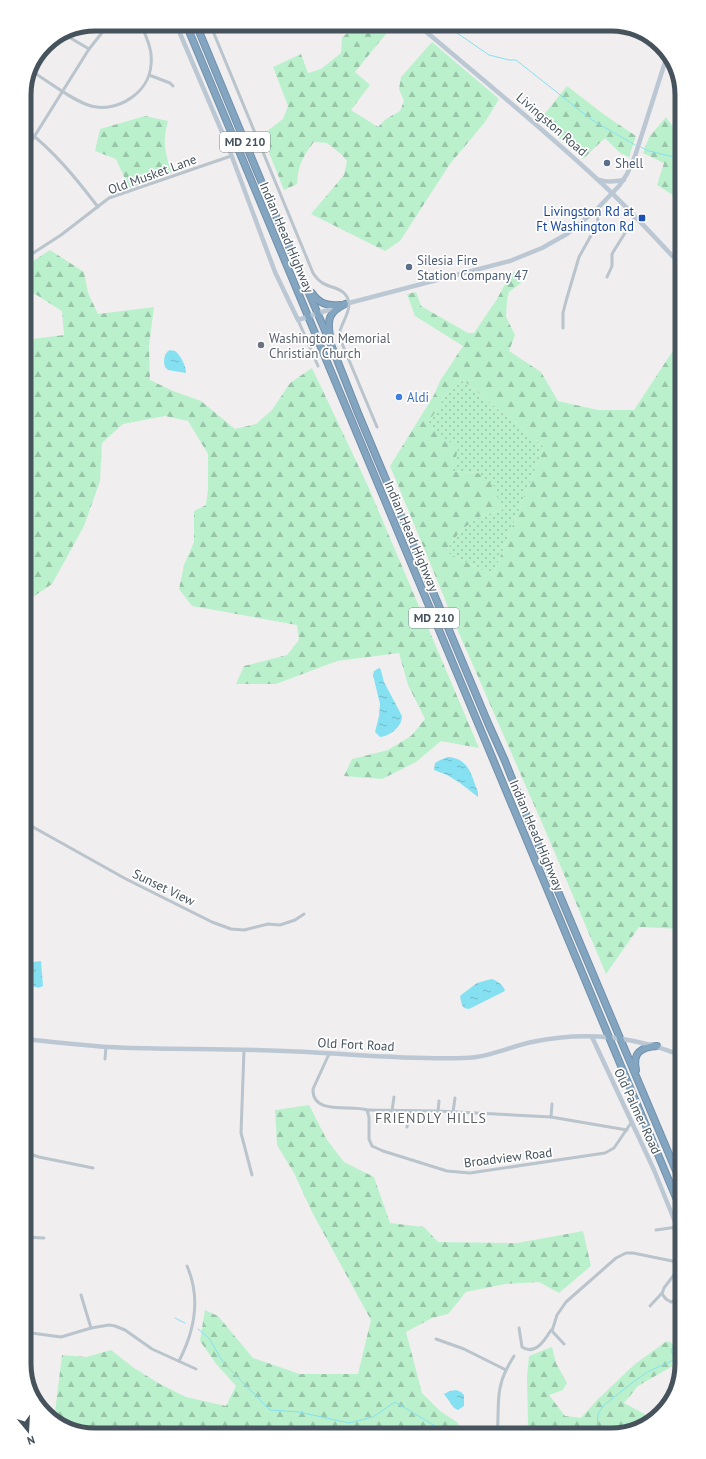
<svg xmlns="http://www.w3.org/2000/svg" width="706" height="1459" viewBox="0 0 706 1459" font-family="'PT Sans',sans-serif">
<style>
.grass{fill:url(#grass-dots)}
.forest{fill:url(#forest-firs);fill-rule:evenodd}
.water{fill:url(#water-ripples)}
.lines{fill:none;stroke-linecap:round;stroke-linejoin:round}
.stream{stroke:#85e1f1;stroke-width:1}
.highway-casing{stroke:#6f90ac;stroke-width:8}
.street{stroke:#b9c4cc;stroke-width:3}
.secondary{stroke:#bbc8d4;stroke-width:4.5}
.highway{stroke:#84a5c0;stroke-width:6}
.service-dot{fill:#5c6f8a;stroke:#fff;stroke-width:1.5}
.transit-dot{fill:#1a4fb4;stroke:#fff;stroke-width:1.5}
.worship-dot{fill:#6b7280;stroke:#fff;stroke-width:1.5}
.shop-dot{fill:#3f7fe0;stroke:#fff;stroke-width:1.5}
.labels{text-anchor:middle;stroke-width:3.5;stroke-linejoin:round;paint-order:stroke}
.shield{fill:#fff;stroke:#7e878e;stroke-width:1}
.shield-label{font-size:12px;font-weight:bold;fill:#46535d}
.street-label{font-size:13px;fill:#46535d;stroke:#fff}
.service-label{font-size:13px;fill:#4e5e75;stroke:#fff;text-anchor:start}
.transit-label{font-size:13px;fill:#164399;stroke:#fff;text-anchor:end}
.worship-label{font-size:13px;fill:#5b616d;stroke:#fff;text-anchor:start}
.shop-label{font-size:13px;fill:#366cbe;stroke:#fff;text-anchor:start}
.neighbourhood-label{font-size:14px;letter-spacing:1px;fill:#5b5f64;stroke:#fff}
.rim{fill:none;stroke:#46535d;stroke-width:5}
</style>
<defs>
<pattern id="grass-dots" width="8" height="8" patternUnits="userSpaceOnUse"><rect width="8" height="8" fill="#baf1cc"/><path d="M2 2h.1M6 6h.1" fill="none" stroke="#99c6a9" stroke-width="1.8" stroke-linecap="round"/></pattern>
<pattern id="forest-firs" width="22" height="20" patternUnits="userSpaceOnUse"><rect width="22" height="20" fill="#baf1cc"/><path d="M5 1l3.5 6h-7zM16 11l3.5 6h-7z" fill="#99c6a9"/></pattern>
<pattern id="water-ripples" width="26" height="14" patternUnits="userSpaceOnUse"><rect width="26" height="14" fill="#85e1f1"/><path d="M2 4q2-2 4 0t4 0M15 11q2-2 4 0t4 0" fill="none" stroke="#6fb9c6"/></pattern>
</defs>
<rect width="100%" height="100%" fill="#f1eeef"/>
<path class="grass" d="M463,380L544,447L493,575L445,552L461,530L481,516L502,510L478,473L453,471L427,425L445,396Z"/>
<g class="forest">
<path d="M356,24H394L355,72L370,85L351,110L378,127L386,119L400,111L404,101L399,89L401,77L432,42L499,99L485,122L450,164L400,241L385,251L311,214L344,175L347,161L341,154L327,143L314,142C303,156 298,165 297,184L284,190L262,135L283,119L288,106L273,67L301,54L308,73L321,69L341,53L342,38Z"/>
<path d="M567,86L606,116L636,136L629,157L620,153L605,138L583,159L539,121Z"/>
<path d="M145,116L168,121C162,143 165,152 172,173L129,188L116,159L95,151L100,129Z"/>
<path d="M666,117L676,131L682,137V201L657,185L664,163L643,153L649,137Z"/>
<path d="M50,250L84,272L88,293L98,314L154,307L149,346L150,380L173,391L201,401L235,429L256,424L272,410L290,383L312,368L368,486L479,748L441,741L416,762L382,779L344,776L352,759L388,750L411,736L425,719L408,685L399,653L337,661L276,684H236L244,666L287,655L299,640L297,625L192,606L179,589L184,565L194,542V511L206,505L208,490V454L188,421L165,416L123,424L102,443L100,481L84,526L52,584L24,603V340L64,335L62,311L35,294L24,290V267Z"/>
<path d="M515,272L521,283L509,292L507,300L506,317L515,335L509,351L541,372L558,401L598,410H634L680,340L682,341V929L639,927L606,974L552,846L458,631L390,466L434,395L440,381L463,346L415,316L407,294L416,292L421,306L468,333H474L497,299L511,273ZM463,380L544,447L493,575L445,552L461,530L481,516L502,510L495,487L478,473L453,471L458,448L427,425L445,396Z"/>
<path d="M309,1105L327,1140L344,1162L374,1177L390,1223L424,1227L438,1242L517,1243L583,1231L591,1266L559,1293L539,1282L505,1284L466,1292L448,1314L432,1318L406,1332L422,1393L440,1411L457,1422L463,1435H91L56,1423L52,1419L55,1412L62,1355L86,1357L111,1350L134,1368L160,1384L186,1397L226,1406L236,1386L217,1365L200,1341L205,1310L218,1316L253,1358L300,1374H358L371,1320L312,1212L294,1173L277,1145L275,1110Z"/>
<path d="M667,1341L682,1348L676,1364L638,1386L624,1403L652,1418L638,1430L611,1435H522L528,1424L527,1377L529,1356L552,1347L556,1363L567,1383L563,1390L549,1395L565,1416L581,1418L597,1400L635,1364Z"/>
</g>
<g class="water">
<path d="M170,350L175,351C181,356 186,366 186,373L168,370L165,367C163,361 164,353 170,350Z"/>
<path d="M379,668L381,670L384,682L402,716C402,727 390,736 380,737L375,732L379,716L380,704L373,675L374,671Z"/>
<path d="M448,757C470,759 471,775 478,792V797L460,783L447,775L434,770L435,763L440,760Z"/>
<path d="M41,961L43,986C37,990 29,985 24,981V966L33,962Z"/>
<path d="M491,979C497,980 504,986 505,991L469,1009L464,1008L462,1005L460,997L461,995L477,983Z"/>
<path d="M456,1390L461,1392L464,1395V1406L458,1410L454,1408L444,1394L450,1391Z"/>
</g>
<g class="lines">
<g class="stream">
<path d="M444,24L489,55L509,60H516L592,120L635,145"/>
<path d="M641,147L649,151L682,159"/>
<path d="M175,1318L185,1323"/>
<path d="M198,1329L209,1338L223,1362L270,1410L299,1412L349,1423L373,1417L395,1402L445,1432L454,1435"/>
<path d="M586,1435L597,1428L598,1414L603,1406C617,1395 631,1383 646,1373C655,1367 666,1365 675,1359L671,1351L675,1342L682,1340"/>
</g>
<defs>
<g id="highway">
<path d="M186,24L682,1212"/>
<path d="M196,24L264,188L332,347L358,413L488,723L505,761L536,839L682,1185"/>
<path d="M312,293C319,304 328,306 340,305"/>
<path d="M330,336C327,319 329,312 345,304"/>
<path d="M636,1070C632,1053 641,1047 657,1046"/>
</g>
</defs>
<use href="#highway" class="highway-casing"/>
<g class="street">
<path d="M210,24L313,273C324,290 334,284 344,293C356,305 343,319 340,331C340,334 341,337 341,341L377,427"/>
<path d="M212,28L223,24"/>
<path d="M62,33L89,49"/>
<path d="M33,72C49,82 73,101 91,106C117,113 149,93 151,65C153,50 146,37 141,24"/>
<path d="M149,75L170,83L173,86"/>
<path d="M24,128C54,151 75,177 98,207"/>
<path d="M24,153L89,49L109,24"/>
<path d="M24,259L61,235L109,198L231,156"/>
<path d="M607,277L612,266V254L615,249L635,217"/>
<path d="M298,320L318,366"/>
<path d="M563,328V313L566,301L579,257L598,223L597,209"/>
<path d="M24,715L25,710"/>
<path d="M24,822L126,879L212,922L231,929L244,930L268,924L280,925L295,920L304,914"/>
<path d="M244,1050L241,1133L252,1175"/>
<path d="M329,1054L313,1089C312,1116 352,1104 367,1110L369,1117V1139L372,1146L383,1151L447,1171L470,1173L605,1153L614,1148L631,1123"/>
<path d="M677,1054L682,1037"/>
<path d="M105,1059L106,1047"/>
<path d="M367,1110L438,1111L551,1117L627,1130"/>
<path d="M392,1111L394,1097"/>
<path d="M438,1111L439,1101"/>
<path d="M453,1112L455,1098"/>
<path d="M551,1117L552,1104"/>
<path d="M407,1127L410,1111"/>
<path d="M24,1152L39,1157L93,1168"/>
<path d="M656,1230L677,1227"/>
<path d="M24,1237L44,1238"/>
<path d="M81,1295L91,1328"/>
<path d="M682,1298L671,1302L666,1299L662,1294L664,1288L682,1264"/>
<path d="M650,1306L662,1293"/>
<path d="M519,1328L522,1347C535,1356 545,1340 551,1330"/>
<path d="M24,1332L61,1337L91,1328L109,1325L115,1326L125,1330L152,1349L196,1369"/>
<path d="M436,1339L464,1349L506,1370"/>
<path d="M564,1344L552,1331L557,1315L566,1302L616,1258L626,1253H633L682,1263"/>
<path d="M179,1361C194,1332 201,1298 187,1266"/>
<path d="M497,1435C499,1419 497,1403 500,1388C502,1376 508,1366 514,1356"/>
</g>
<g class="secondary">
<path d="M176,24L228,146L275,272L298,320L349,303L510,261L542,248L567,234L597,209L619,186L627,174L635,156L667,56"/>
<path d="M417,24C477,75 539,125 597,179C627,206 654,237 682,266"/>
<path d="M600,180C608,183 615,181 624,180"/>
<path d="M592,1037L654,1170L682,1239"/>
<path d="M24,1039C52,1042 79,1045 107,1047C166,1050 225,1048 284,1051C344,1053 404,1060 464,1058C487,1058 509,1047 532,1042C584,1031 632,1035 682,1056"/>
</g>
<use href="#highway" class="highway"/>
</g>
<g class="service-dot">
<circle cx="607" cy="163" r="4"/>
<circle cx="409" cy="267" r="4"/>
</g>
<rect class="transit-dot" x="638" y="214" width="8" height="8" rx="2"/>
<circle class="worship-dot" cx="261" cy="345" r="4"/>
<circle class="shop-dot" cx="399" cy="397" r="4"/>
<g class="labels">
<g class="shield">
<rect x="220" y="132" width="50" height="20" rx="3"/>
<rect x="409" y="608" width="50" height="20" rx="3"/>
</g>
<g class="shield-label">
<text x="245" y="146">MD 210</text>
<text x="434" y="622">MD 210</text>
</g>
<g class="street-label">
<text transform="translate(552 124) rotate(41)" y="5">Livingston Road</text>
<text transform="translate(152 174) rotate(-20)" y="5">Old Musket Lane</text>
<text transform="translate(287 237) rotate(67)" y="5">Indian Head Highway</text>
<text transform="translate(412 536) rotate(67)" y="5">Indian Head Highway</text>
<text transform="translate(537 835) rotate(67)" y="5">Indian Head Highway</text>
<text transform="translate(164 887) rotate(26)" y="5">Sunset View</text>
<text transform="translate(356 1044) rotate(3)" y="5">Old Fort Road</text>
<text transform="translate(638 1111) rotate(65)" y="5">Old Palmer Road</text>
<text transform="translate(508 1157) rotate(-7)" y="5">Broadview Road</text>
</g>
<g class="service-label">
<text x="615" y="168">Shell</text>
<text x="417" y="265">Silesia Fire<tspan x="417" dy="15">Station Company 47</tspan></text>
</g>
<g class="transit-label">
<text x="634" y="216">Livingston Rd at<tspan x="634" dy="15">Ft Washington Rd</tspan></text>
</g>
<g class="worship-label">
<text x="269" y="343">Washington Memorial<tspan x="269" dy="15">Christian Church</tspan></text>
</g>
<g class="shop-label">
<text x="407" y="402">Aldi</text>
</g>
<g class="neighbourhood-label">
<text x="431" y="1123">FRIENDLY HILLS</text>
</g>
</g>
<path d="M0 0H706V1459H0ZM95 31H611A64 64 0 0 1 675 95V1364A64 64 0 0 1 611 1428H95A64 64 0 0 1 31 1364V95A64 64 0 0 1 95 31Z" fill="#fff" fill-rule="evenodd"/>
<path class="rim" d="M95 31H611A64 64 0 0 1 675 95V1364A64 64 0 0 1 611 1428H95A64 64 0 0 1 31 1364V95A64 64 0 0 1 95 31Z"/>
<g transform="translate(28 1431) rotate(162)" stroke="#ffffff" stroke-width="3" paint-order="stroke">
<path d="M0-3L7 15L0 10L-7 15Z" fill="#46535d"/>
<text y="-6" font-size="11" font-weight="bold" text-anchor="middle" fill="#46535d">N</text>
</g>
</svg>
